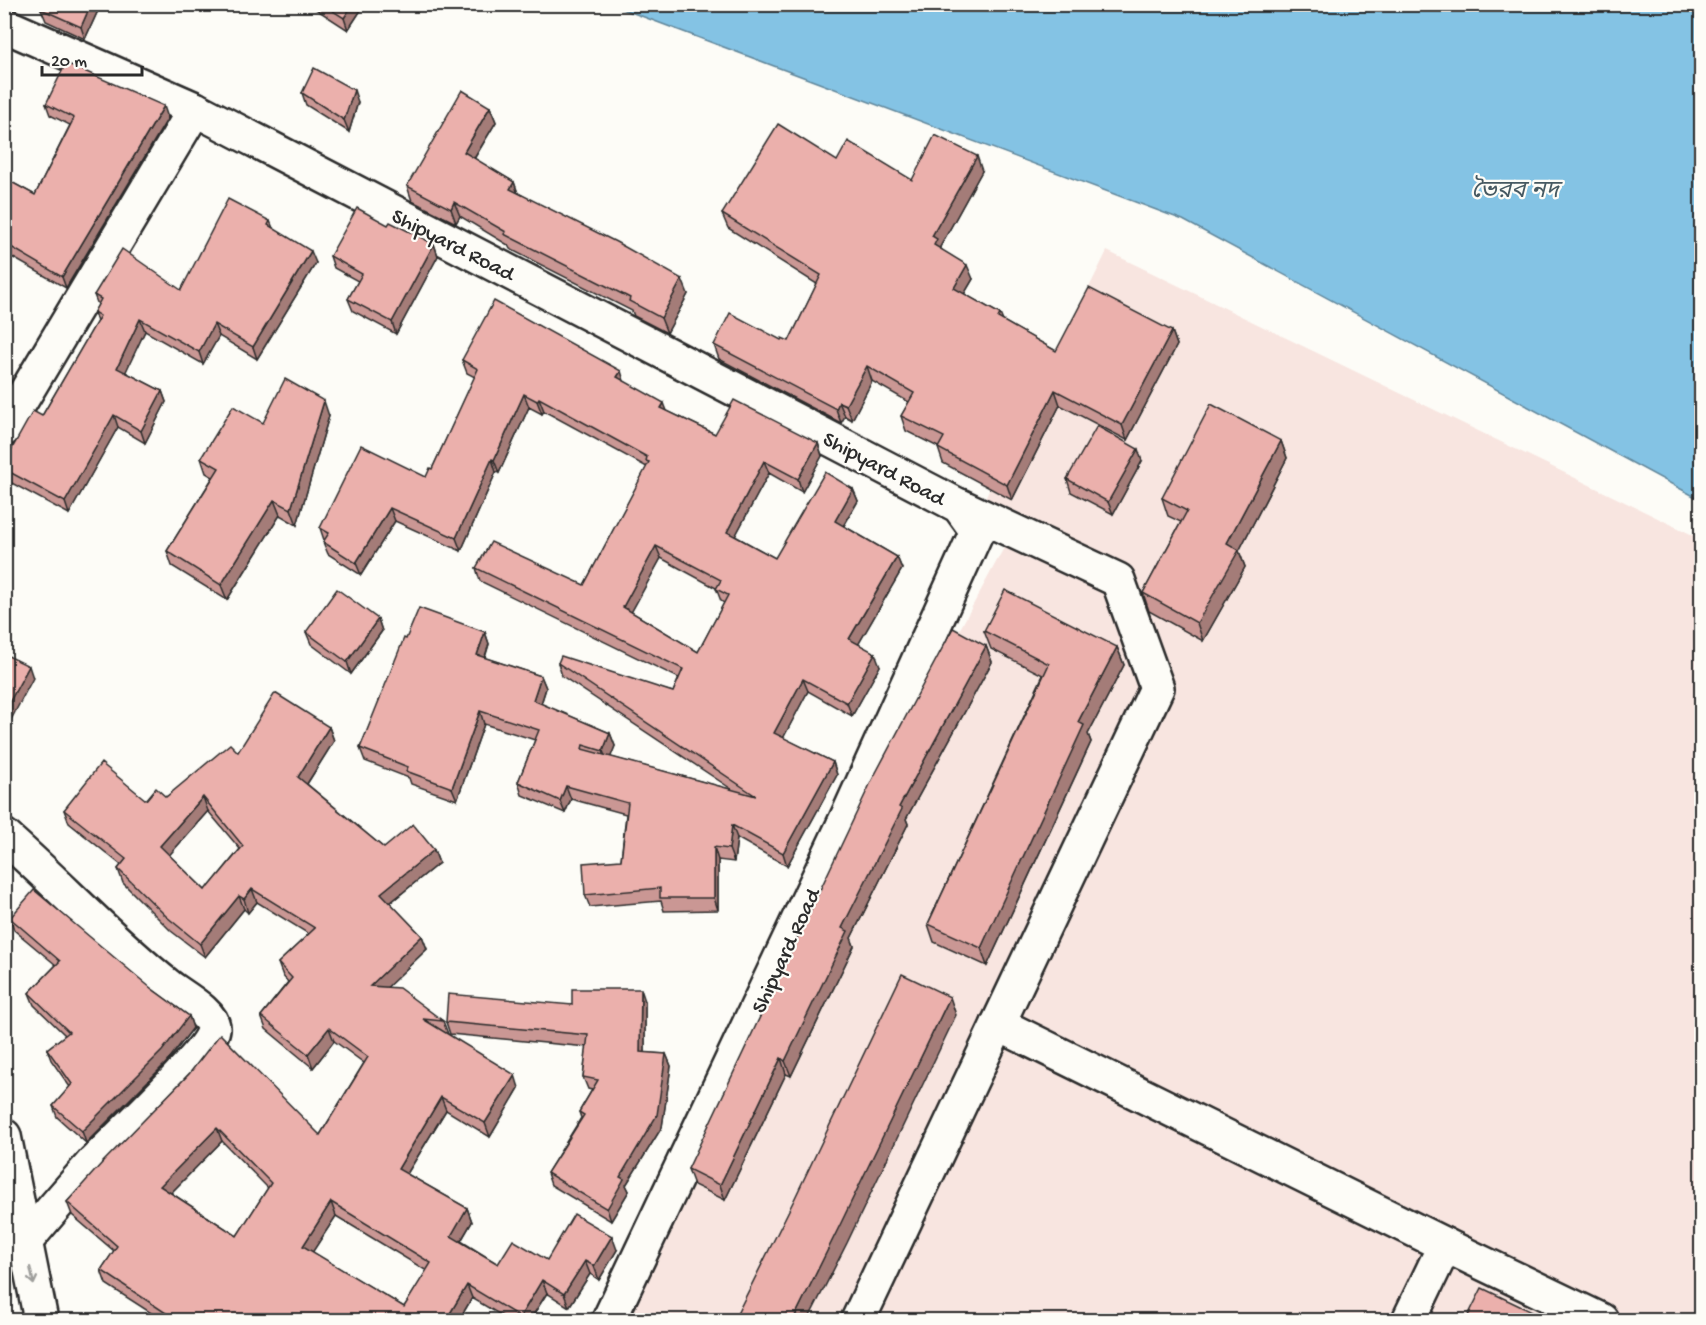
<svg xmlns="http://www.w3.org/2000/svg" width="1706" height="1325" viewBox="0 0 1706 1325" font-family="'Gochi Hand','Noto Sans Bengali',sans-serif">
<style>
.built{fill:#f8e5e0}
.water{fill:#84c3e4;stroke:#60869a;stroke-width:1.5}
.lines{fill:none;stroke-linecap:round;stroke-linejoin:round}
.minor-casing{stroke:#2b2b2b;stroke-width:38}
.major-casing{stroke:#2b2b2b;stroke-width:38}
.minor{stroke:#fdfcf7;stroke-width:33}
.major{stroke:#fdfcf7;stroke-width:33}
.wall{fill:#ca9794;stroke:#2b2b2b;stroke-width:1.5;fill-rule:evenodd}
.shaded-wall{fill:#a47b78;stroke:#2b2b2b;stroke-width:1.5}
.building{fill:#ebb0ac;stroke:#2b2b2b;stroke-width:1.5;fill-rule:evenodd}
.oneway{stroke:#9e9e9b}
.labels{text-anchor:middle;stroke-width:4.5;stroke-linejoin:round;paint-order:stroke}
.street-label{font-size:22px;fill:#2b2b2b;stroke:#fdfcf7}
.water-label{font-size:24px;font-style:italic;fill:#465962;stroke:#fdfcf7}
</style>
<rect width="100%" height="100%" fill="#fdfcf7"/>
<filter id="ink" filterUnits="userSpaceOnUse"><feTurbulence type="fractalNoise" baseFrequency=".0167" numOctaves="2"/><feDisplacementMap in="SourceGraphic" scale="12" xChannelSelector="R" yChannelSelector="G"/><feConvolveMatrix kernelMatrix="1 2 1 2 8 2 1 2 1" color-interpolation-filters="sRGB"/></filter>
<g filter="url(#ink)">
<path class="built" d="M1107,251L1701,539V1320H619L854,825L1020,518L984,500Z"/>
<path class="water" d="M612,5H1701V500L1183,220Z"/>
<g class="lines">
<defs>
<g id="minor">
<path d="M4,25L195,109L798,422L959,506L977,531L850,811L609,1320"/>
<path d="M4,429L195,109"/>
<path d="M960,506L1118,580L1157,688L998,1024L1445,1245L1409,1320"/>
<path d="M4,836C60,885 110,940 168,986C179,995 215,1014 213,1029C211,1051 114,1141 93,1163C70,1189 47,1215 25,1242"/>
<path d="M1445,1245L1601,1320"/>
<path d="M858,1320L998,1024"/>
</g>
<path id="major" d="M4,1136L41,1320"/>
</defs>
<use href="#minor" class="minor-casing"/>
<use href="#major" class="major-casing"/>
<use href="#minor" class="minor"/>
<use href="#major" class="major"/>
</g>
<g class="wall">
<path d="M43,4H101L85,39L46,21L41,9Z"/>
<path d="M308,4H365L348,30Z"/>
<path d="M302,93L358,102L349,132L306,105Z"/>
<path d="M46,104L168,118L66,288L10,256L4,264V178L35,195L70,125L50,115Z"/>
<path d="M490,107L496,122L474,159L514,182L518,193L688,294L667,333L634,316L632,311L510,249L508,245L460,216L456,223L412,201L407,186Z"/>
<path d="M837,161L912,180L982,171L940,247L941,249L973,279L964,294L1000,314L1003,321L1056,351L1172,331L1177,345L1127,440L1060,405L1012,500L943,463L938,448V447L906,431L901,416L909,402L872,381L852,420L845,416L841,423L719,359L714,345L781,340L789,341L817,284L728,228L722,214Z"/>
<path d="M270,221L273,228L316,263L257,359L219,336L203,364L145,331L125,372L162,391L166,402L145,443L118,427L69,514L6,480L4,475V463L42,416L97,322L94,312L98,305L94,295L181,290Z"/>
<path d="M388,225L434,244L438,256L396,334L353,311L348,299L358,281L334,268L330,256Z"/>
<path d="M462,360L624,381L667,411L715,434L818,443L822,456L802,492L769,473L735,536L775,558L853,489L858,501L844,526L897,557L902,569L858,644L880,666L852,716L808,691L783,738L833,762L837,775L787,866L737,838L734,862L718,860V910L664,911L661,901L590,907L585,895L621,860L626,814L571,799L565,813L522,795L518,782L535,740L484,724L457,800L411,784L409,778L365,761L360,748L406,639L485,632L489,644L485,658L541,676L546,688L541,704L610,733L615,746L610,757L733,790L562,676L558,663L673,692L679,678L480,581L476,568L584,585L647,467L544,411L542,414L529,407L499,473L496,472L461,551L395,521L361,575L328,554L323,542L324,540L320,528L426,477L432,469L475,377L467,373ZM661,558L716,588L721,601L724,603L698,652L631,612Z"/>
<path d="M329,416L297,525L280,515L227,600L172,566L167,551L213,477L206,473L201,458L263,423Z"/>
<path d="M1281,441L1287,458L1239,551L1245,567L1203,641L1149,611L1143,593L1181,522L1168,516L1162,498Z"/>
<path d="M1142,461L1113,514L1071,492L1067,479Z"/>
<path d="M378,619L382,631L351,674L311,644L306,632Z"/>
<path d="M984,631L1117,647L1124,665L1088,734L1091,742L987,966L934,942L928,924L1043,675L991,649Z"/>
<path d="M986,646L992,662L906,819L908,824L851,938L854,946L791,1076L786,1074L725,1200L694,1185L688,1169Z"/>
<path d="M329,727L334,741L307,784L384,848L434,850L439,863L390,903L422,936L427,949L387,987L443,1021L448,1034L519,1088L490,1137L446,1110L407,1174L467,1208L472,1222L461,1241L498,1264L547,1260L617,1250L599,1280L590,1274L569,1307L547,1293L530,1320H509L472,1298L459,1320H162L106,1284L101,1270L114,1251L72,1215L67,1202L189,1074L320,1135L364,1063L334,1041L313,1068L266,1029L261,1016L288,982L283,976L278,963L309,934L257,902L248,913L244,909L205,957L171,931L123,883L118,869L121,865L69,823L64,810L166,797L238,752ZM208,811L240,849L209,887L205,890L169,855ZM222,1141L268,1188L237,1236L171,1193ZM336,1216L427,1271L404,1307L312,1252Z"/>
<path d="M10,918L152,989L189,1016L193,1028L166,1063L86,1143L57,1117L53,1106L70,1087L51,1060L47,1049L65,1035L34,1005L29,993L56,965L14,930Z"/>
<path d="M645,1001V1053L666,1054L671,1066L662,1127L626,1185L629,1191L611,1221L551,1185L547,1173L581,1118L579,1112L592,1090L588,1089L583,1077L587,1047L450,1034L446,1022L572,1005Z"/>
</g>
<g class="shaded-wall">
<path d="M91,4H101L85,39L81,27Z"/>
<path d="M353,4H365L348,30L344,18Z"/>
<path d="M354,90L358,102L349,132L344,120Z"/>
<path d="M164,106L168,118L66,288L62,277Z"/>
<path d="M490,107L496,122L469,167L464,152Z"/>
<path d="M977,156L982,171L940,247L943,254L934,245L932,236Z"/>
<path d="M514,182L519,197L510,189Z"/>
<path d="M454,202L460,216L456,223L451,209Z"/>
<path d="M6,244L10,256L4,264V246Z"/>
<path d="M434,244L438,256L396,334L392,322Z"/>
<path d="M311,251L316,263L257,359L253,347Z"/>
<path d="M967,265L973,279L959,303L954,288Z"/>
<path d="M682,279L688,294L667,333L661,318Z"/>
<path d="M140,319L145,331L122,380L117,368Z"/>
<path d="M214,324L219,336L203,364L199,352Z"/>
<path d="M1172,331L1177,345L1127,440L1122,425Z"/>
<path d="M867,366L872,381L852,420L846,405Z"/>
<path d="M621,371L625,384L617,377Z"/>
<path d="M1055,390L1060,405L1012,500L1007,485Z"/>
<path d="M162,391L166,402L145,443L141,431Z"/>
<path d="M524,394L529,407L499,473L494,460Z"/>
<path d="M539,398L544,411L542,414L537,401Z"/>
<path d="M324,401L329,416L297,525L291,509Z"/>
<path d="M839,402L845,416L841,423L836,409Z"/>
<path d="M664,403L669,416L661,408Z"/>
<path d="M114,415L118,427L69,514L65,502Z"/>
<path d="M1281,441L1287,458L1239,551L1245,567L1203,641L1197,623L1227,543Z"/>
<path d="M818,443L822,456L802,492L798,479Z"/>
<path d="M1138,449L1142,461L1113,514L1108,502Z"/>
<path d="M492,459L496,472L461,551L456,538Z"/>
<path d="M764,461L769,473L731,544L727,532Z"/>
<path d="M853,489L858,501L839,533L835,521Z"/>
<path d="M274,500L280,515L227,600L221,585Z"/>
<path d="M390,508L395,521L361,575L356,563Z"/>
<path d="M656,546L661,558L627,620L623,607Z"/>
<path d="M897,557L902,569L854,652L849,639Z"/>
<path d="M378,619L382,631L351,674L347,662Z"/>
<path d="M485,632L489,644L481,668L477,655Z"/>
<path d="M986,646L992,662L906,819L908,824L851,938L854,946L791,1076L785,1061L842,928L899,807Z"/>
<path d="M1117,647L1124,665L1088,734L1091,742L987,966L981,948L1078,722Z"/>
<path d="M875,653L880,666L852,716L847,703Z"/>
<path d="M29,666L33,678L4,733V712Z"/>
<path d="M541,676L546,688L538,713L533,700Z"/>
<path d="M803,679L808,691L779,746L774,733Z"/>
<path d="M480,711L484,724L457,800L452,788Z"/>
<path d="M329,727L334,741L303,790L298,777Z"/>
<path d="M610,733L615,746L608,764L603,751Z"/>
<path d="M833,762L837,775L787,866L783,853Z"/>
<path d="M566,786L571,799L565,813L560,801Z"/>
<path d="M203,797L208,811L165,860L160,846Z"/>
<path d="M732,825L737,838L734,862L729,849Z"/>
<path d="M714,847L718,860V910L714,898Z"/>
<path d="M434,850L439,863L386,906L381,893Z"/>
<path d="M252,889L257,902L248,913L244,899Z"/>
<path d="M239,896L244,909L205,957L200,944Z"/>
<path d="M422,936L427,949L375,999L370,986Z"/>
<path d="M641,989L645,1001V1065L640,1052Z"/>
<path d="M950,997L956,1015L847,1243L808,1320H793Z"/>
<path d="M189,1016L193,1028L166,1063L86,1143L82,1131Z"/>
<path d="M329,1028L334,1041L313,1068L308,1054Z"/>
<path d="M666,1054L671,1066L662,1127L626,1185L629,1191L611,1221L607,1209Z"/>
<path d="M781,1058L786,1074L725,1200L720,1185Z"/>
<path d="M515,1075L519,1088L490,1137L485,1123Z"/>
<path d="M441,1097L446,1110L402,1182L398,1169Z"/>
<path d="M217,1128L222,1141L165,1199L160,1186Z"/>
<path d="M331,1202L336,1216L308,1259L303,1246Z"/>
<path d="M467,1208L472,1222L456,1249L451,1236Z"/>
<path d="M612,1236L617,1250L599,1280L594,1266Z"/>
<path d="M585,1261L590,1274L569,1307L564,1294Z"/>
<path d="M542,1280L547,1293L530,1320H521L520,1317Z"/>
<path d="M467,1285L472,1298L459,1320H446Z"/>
</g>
<g class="building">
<path d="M43,4H91L81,27L41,9Z"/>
<path d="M322,4H353L344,18Z"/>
<path d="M66,63L164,106L62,277L6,244L4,246V178L35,195L74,118L46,104Z"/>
<path d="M314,68L354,90L344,120L302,93Z"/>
<path d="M462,90L490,107L464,152L514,182L510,189L616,242L682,279L661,318L629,301L630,298L504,234L506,232L454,202L451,209L407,186Z"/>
<path d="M778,124L837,161L848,141L912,180L935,135L977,156L932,236L937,239L934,245L967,265L954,288L1000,314L998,318L1056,351L1089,288L1172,331L1122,425L1055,390L1007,485L938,448L944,437L901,416L914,393L867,366L846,405L839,402L836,409L714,345L730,313L781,340L782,338L789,341L821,275L722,214Z"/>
<path d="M228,199L270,221L268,225L311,251L253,347L214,324L199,352L140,319L117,368L162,391L141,431L114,415L65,502L4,469V463L33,411L42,416L100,316L94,312L101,299L94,295L122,249L181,290Z"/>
<path d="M357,208L388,225L390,222L434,244L392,322L348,299L362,274L330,256Z"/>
<path d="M494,301L621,371L617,377L664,403L661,408L715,434L734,400L818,443L798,479L764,461L727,532L775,558L825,472L853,489L835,521L897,557L849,639L875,653L847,703L803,679L774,733L833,762L783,853L732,825L729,849L714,847V898H660V888L585,895L583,863L621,860L628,803L566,786L560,801L518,782L539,730L480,711L452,788L406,771L408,767L360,748L404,638L406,639L419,608L485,632L477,655L541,676L533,700L610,733L603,751L583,745L582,749L756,796L558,663L561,656L673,692L683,669L476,568L491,542L584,585L649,462L646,461L647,457L539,398L537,401L524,394L494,460L492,459L456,538L390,508L356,563L323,542L329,533L320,528L361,445L426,477L430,468L432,469L478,369L462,360ZM656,546L721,580L716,589L728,595L698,652L623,607Z"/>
<path d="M285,379L324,401L291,509L274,500L221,585L167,551L219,468L201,458L233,406L263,423Z"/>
<path d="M1211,404L1281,441L1227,543L1239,550L1197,623L1143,593L1187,511L1162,498Z"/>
<path d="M1097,426L1138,449L1108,502L1067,479Z"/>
<path d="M337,589L378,619L347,662L306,632Z"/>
<path d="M1005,590L1117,647L1078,722L1084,725L981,948L928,924L1049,664L984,631Z"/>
<path d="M953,628L986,646L899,807L902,809L842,928L848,931L785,1061L781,1058L720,1185L688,1169L872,780Z"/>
<path d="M4,654L29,666L4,712Z"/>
<path d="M275,693L329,727L298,777L384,848L413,824L434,850L381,893L422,936L370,986L399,988L443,1021L423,1019L515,1075L485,1123L441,1097L398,1169L467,1208L451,1236L498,1264L513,1240L547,1260L574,1214L612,1236L594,1266L585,1261L564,1294L542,1280L520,1317L467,1285L446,1320H170L172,1317L101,1270L117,1246L67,1202L102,1163L189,1074L220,1034L320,1135L368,1057L329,1028L308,1054L261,1016L292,978L278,963L315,928L252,889L244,899L239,896L200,944L167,917L118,869L126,859L64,810L101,763L146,800L156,788L166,797L230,744L238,752ZM203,797L243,846L209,887L208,886L205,890L160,846ZM217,1128L271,1183L237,1236L160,1186ZM331,1202L431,1263L404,1307L303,1246Z"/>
<path d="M34,890L152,989L189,1016L162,1051L82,1131L53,1106L72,1084L47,1049L69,1032L29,993L60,961L10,918Z"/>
<path d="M902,974L950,997L840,1225L793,1320H734L793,1202Z"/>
<path d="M572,989H641L640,1052L666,1054L657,1115L620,1177L624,1179L607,1209L547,1173L584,1115L579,1112L598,1080L583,1077L588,1035L446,1022L448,994L572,1005Z"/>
<path d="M1482,1288L1549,1320H1466Z"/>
</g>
<defs><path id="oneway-shaft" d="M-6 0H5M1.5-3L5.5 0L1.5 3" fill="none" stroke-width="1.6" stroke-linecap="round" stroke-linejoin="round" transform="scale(1.5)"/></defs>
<use class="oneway" href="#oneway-shaft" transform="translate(32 1276) rotate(78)"/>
</g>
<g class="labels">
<g class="street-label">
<text transform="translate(454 243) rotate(27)" y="8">Shipyard Road</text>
<text transform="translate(885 467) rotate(28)" y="8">Shipyard Road</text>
<text transform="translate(784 950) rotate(-65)" y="8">Shipyard Road</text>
</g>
<g class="water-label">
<text x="1515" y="197">ভৈরব নদ</text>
</g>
</g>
<rect width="1706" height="1325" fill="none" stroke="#fdfcf7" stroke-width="24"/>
<rect x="12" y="12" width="1682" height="1301" fill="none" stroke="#2b2b2b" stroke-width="2" filter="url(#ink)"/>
<path d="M42 66v9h100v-9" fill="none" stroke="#2b2b2b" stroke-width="3"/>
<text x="51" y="66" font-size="18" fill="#2b2b2b" stroke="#fdfcf7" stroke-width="4.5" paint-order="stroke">20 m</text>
</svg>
